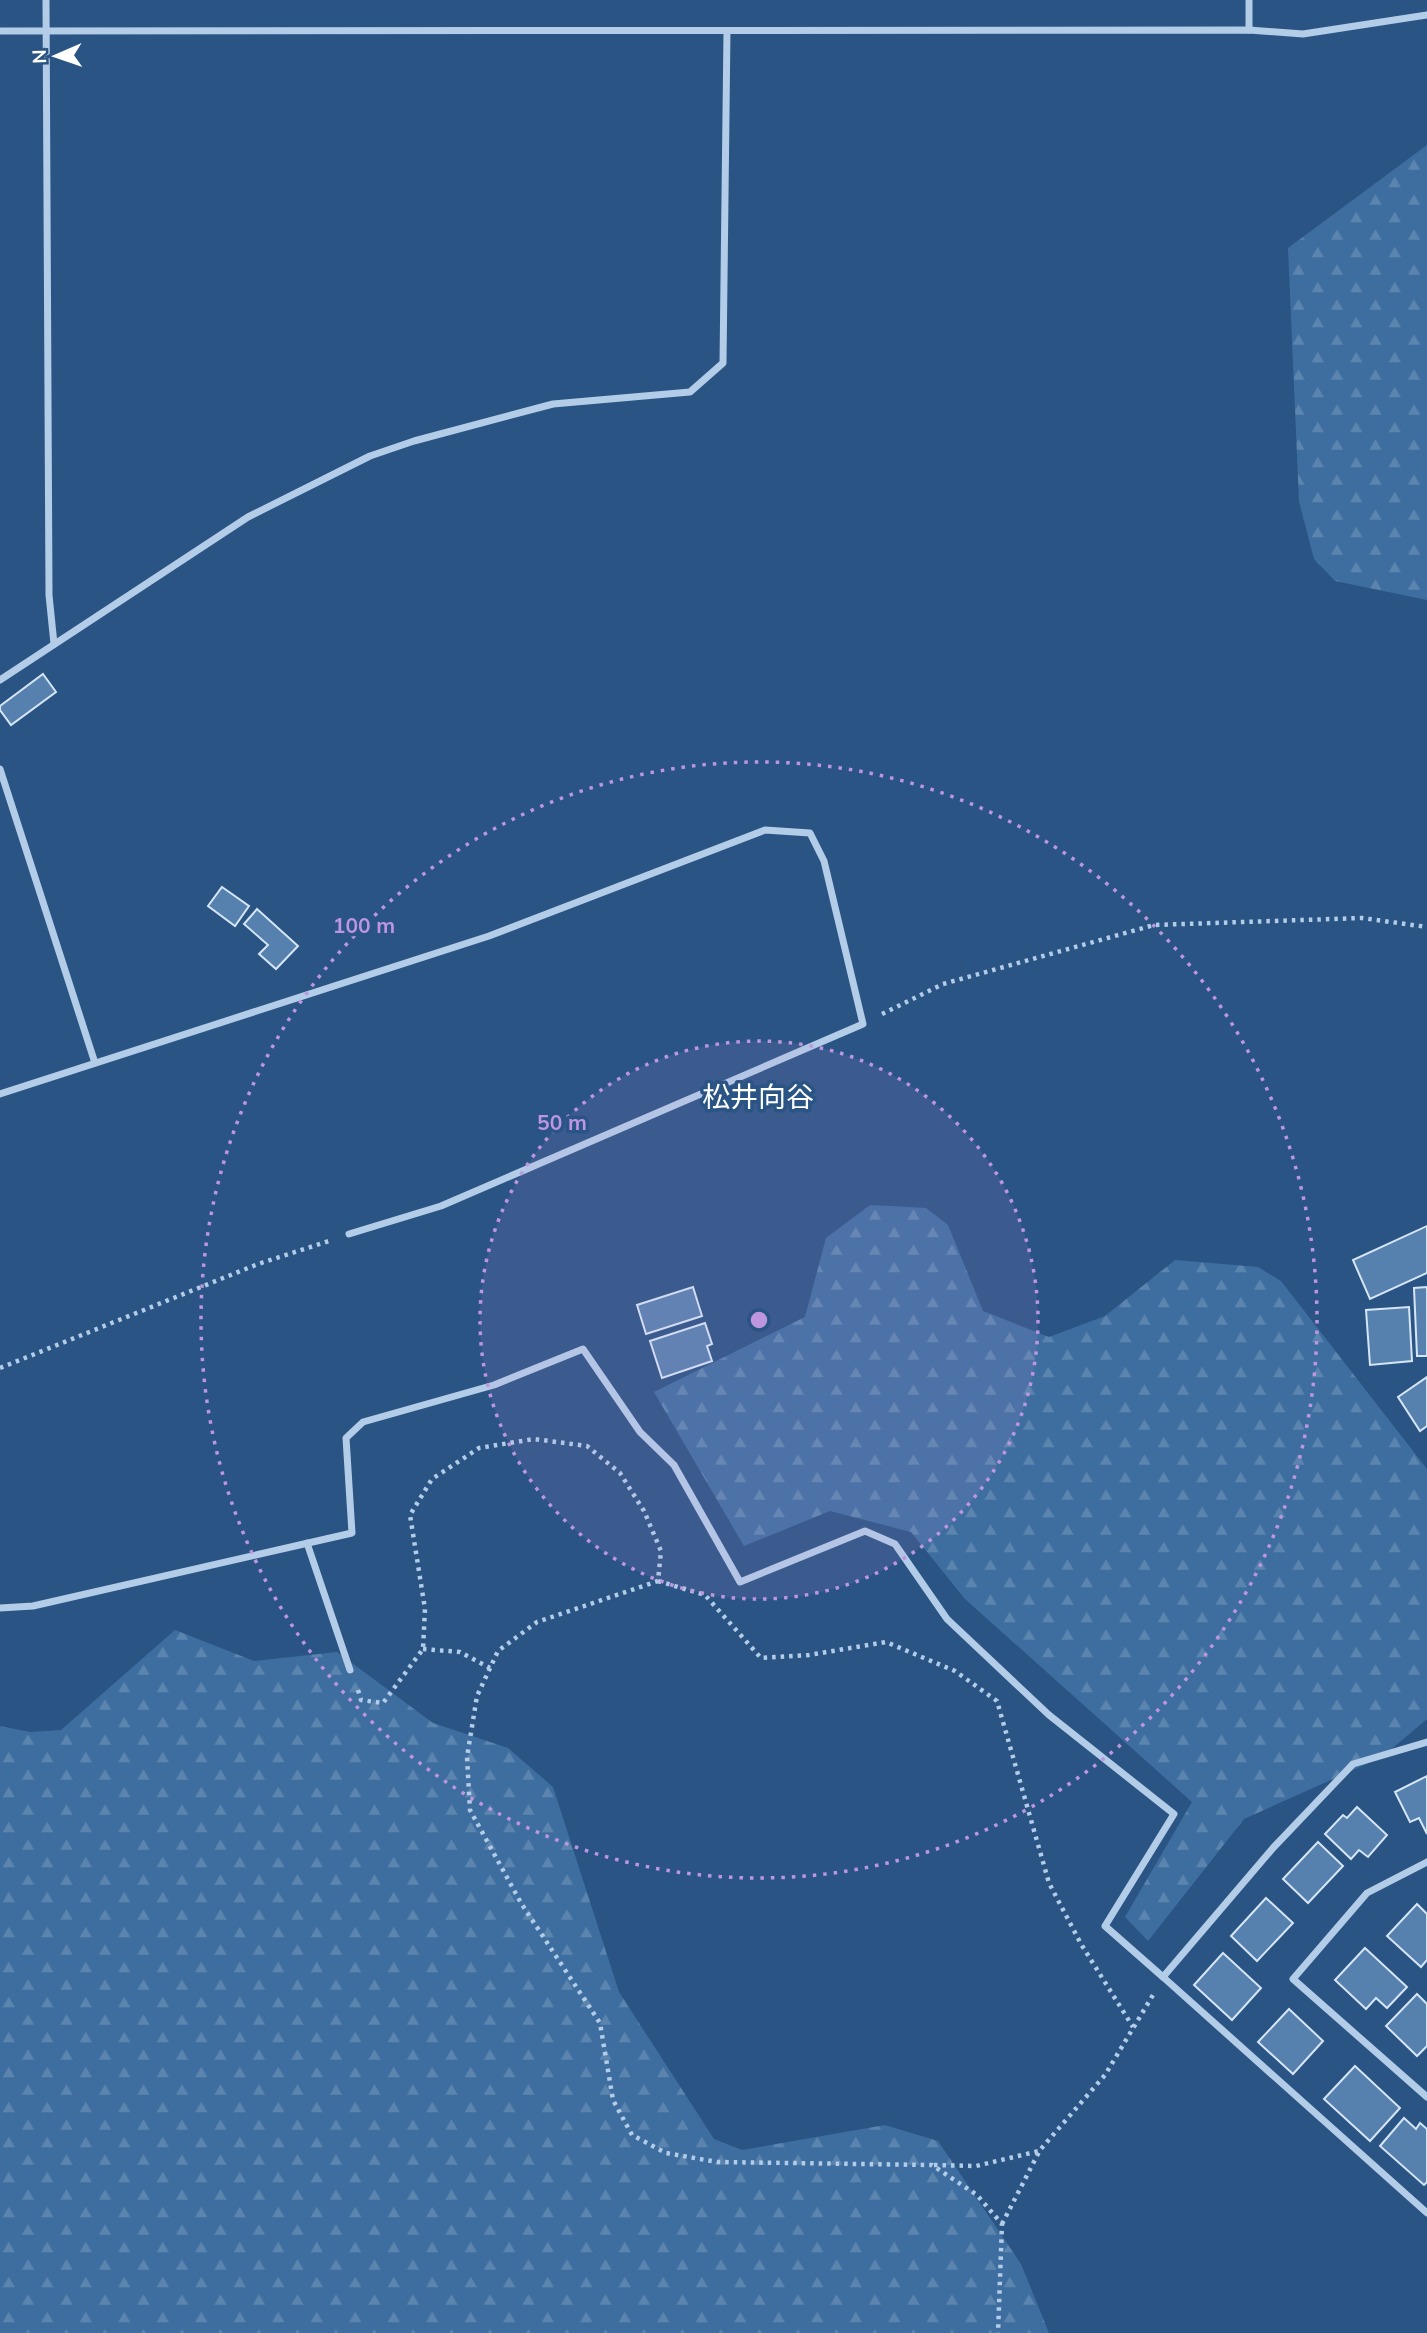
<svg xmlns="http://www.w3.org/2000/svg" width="1427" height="2333" viewBox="0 0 1427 2333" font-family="Mulish,'Noto Sans JP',sans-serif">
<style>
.forest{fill:url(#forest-firs)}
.building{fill:#5680ad;stroke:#d6e5f5;stroke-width:2}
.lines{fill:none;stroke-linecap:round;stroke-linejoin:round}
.path{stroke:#b3cce7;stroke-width:4.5;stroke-dasharray:3.5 5;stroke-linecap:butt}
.street{stroke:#b3cce7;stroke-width:7}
.ring{fill:none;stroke:#bd96df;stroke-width:3.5;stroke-dasharray:3.5 7}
.labels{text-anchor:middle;stroke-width:7;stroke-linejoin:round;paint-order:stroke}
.neighbourhood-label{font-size:28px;fill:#fff;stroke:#295484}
.centre{fill:#bd96df;stroke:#295484;stroke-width:3.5}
.ring-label{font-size:21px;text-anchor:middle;font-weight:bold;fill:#bd96df;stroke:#295484;stroke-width:7;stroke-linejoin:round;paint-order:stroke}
</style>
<defs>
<pattern id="forest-firs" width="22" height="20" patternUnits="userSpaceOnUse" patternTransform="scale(1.75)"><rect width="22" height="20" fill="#3e6ea0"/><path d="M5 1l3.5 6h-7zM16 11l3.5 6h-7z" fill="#5b84ae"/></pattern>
</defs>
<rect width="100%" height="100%" fill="#295484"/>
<g class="forest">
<path d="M1427,145V600L1335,581L1314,559L1299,501L1288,248Z"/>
<path d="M870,1205L926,1208L948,1225L983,1311L1049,1337L1105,1316L1175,1260L1258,1267L1281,1281L1427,1469V1719L1382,1757L1244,1819L1148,1941L1125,1917L1192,1802L965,1599L911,1532L830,1511L744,1546L654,1392L805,1317L826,1238Z"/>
<path d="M175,1630L254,1661L337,1652L433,1723L508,1748L553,1787L619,1992L714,2139L742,2150L885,2125L938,2141L1021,2264L1049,2333H0V1726L30,1732L61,1730Z"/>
</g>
<g class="building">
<path d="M43,674L56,692L11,725L0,710V706Z"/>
<path d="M222,887L249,906L235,926L208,906Z"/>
<path d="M257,909L298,946L276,969L259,954L268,945L244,924Z"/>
<path d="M1427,1226V1273L1370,1299L1353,1260Z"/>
<path d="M693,1287L702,1316L646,1334L637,1305Z"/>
<path d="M1427,1287V1356H1417L1414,1288Z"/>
<path d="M1409,1307L1412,1361L1370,1365L1366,1310Z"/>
<path d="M705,1323L712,1344L707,1346L712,1361L662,1378L650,1341Z"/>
<path d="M1427,1377V1426L1420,1431L1398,1397Z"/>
<path d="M1427,1776V1834L1419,1818L1410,1822L1395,1792Z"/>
<path d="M1357,1807L1387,1835L1368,1857L1359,1850L1351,1859L1325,1834L1343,1815L1347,1818Z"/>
<path d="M1318,1842L1343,1866L1308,1903L1283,1879Z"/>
<path d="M1266,1898L1293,1923L1257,1961L1231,1936Z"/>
<path d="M1417,1904L1427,1914V1960L1421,1967L1387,1936Z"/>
<path d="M1365,1948L1407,1987L1387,2008L1376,1998L1366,2009L1335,1980Z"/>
<path d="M1223,1953L1261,1988L1232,2020L1194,1985Z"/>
<path d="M1417,1994L1427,2004V2046L1417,2056L1386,2026Z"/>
<path d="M1289,2009L1323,2041L1293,2074L1258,2042Z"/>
<path d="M1355,2066L1400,2108L1370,2141L1324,2099Z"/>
<path d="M1404,2118L1416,2129L1420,2123L1427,2129V2182L1424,2185L1380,2146Z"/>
</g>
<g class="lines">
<g class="path">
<path d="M882,1014L943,984L1154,925L1362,918L1427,927"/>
<path d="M0,1368L258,1264L329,1241"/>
<path d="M658,1581L705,1595L761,1658L809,1655L886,1642L955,1671L997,1701L1049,1883L1081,1944L1133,2027"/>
<path d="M423,1649L460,1652L490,1668"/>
<path d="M358,1690L361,1700L383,1703L423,1649L425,1609L410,1515L432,1479L479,1448L534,1439L587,1446L620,1473L644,1511L661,1551L658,1581L537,1622L498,1651L477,1696L467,1757L470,1810L521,1903L600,2023L613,2100L632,2135L666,2153L717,2162L932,2165L977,2195L1002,2224L998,2333"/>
<path d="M934,2165L976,2166L1039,2151"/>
<path d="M1002,2224L1040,2150L1105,2075L1153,1995"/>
</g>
<g class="street">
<path d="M46,0L49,595L54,644"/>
<path d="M1249,30V0"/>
<path d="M0,31L1249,30L1303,34L1427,15"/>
<path d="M0,680L248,517L370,456L414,441L553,404L690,392L723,363L727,31"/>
<path d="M0,769L95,1063"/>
<path d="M0,1094L489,936L765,830L810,833L824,861L863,1024L441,1206L349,1234"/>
<path d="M307,1543L350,1670"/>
<path d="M0,1608L33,1606L352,1533L346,1438L363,1422L494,1385L583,1349L640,1432L674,1465L740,1582L865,1531L895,1544L947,1619L1049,1715L1174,1814L1105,1926L1163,1977"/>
<path d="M1427,1742L1353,1764L1273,1848L1163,1977L1427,2213"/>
<path d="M1427,1862L1367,1893L1293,1979L1427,2097"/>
</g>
</g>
<circle cx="759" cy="1320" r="279" fill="#bd96df" fill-opacity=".12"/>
<g class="ring">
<circle cx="759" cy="1320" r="279"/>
<circle cx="759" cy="1320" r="558"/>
</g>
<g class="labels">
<g class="neighbourhood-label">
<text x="758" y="1107">松井向谷</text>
</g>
</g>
<circle cx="759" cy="1320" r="10" class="centre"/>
<g class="ring-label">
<text x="364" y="933">100 m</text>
<text x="562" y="1130">50 m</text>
</g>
<g transform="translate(56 56) rotate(268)" stroke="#295484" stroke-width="5" paint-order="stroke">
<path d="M0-5L12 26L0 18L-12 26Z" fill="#ffffff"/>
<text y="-10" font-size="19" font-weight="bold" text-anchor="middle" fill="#ffffff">N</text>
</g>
</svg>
